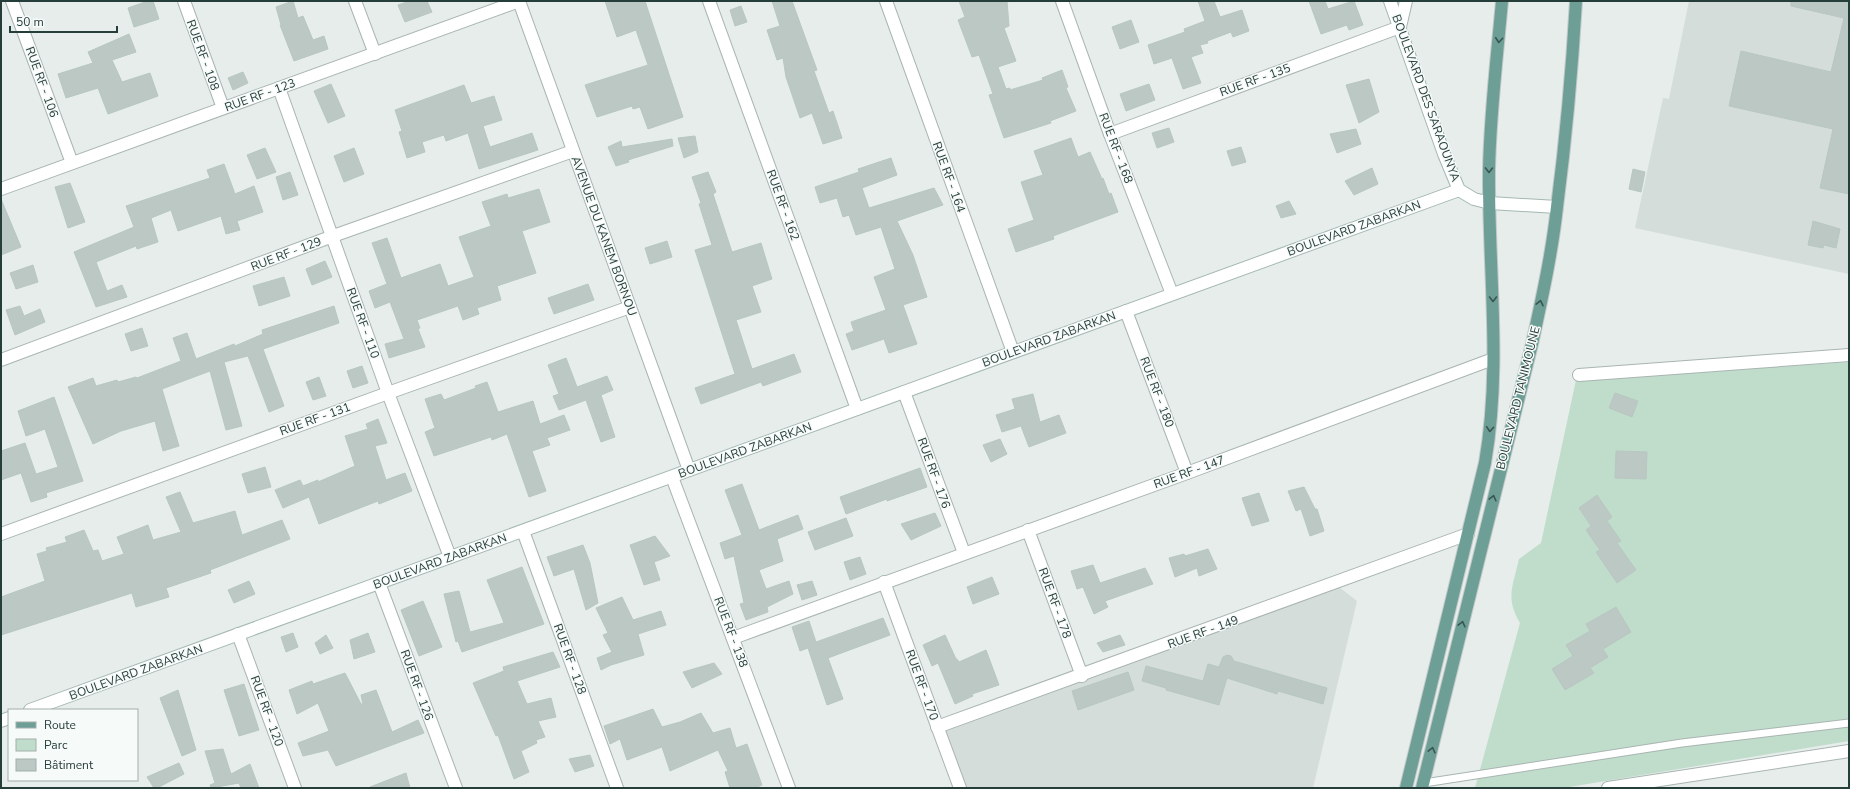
<svg xmlns="http://www.w3.org/2000/svg" width="1850" height="789" viewBox="0 0 1850 789" font-family="'Nunito Sans',sans-serif">
<style>
.built{fill:#d4ddda}
.green{fill:#c0ddcb}
.building{fill:#bbc8c4;stroke:#b8c7c2}
.lines{fill:none;stroke-linecap:round;stroke-linejoin:round}
.lane-casing{stroke:#a9b5b2;stroke-width:9}
.street-casing{stroke:#a9b5b2;stroke-width:14}
.secondary-casing{stroke:#a5b8b3;stroke-width:14}
.primary-casing{stroke:#c2c9c8;stroke-width:14}
.lane{stroke:#fff;stroke-width:7}
.street{stroke:#fff;stroke-width:12}
.secondary{stroke:#fff;stroke-width:12}
.primary{stroke:#6e9f97;stroke-width:12}
.oneway{stroke:#385651}
.labels{text-anchor:middle;stroke-width:3;stroke-linejoin:round;paint-order:stroke}
.street-label{font-size:12px;fill:#263e3a;stroke:#f6faf8}
</style>
<rect width="100%" height="100%" fill="#e6edeb"/>
<g class="built">
<path d="M1689,1H1849V274L1635,228L1663,98L1669,99Z"/>
<path d="M1339,587L1357,601L1313,788H967L945,730Z"/>
</g>
<path class="green" d="M1849,362V741L1563,788H1475L1520,623C1505,598 1513,586 1519,559L1541,543L1576,380Z"/>
<g class="building">
<path d="M148,1H153L159,19L134,27L128,8Z"/>
<path d="M293,1L298,18L303,16L313,40L324,36L328,49L294,61L280,25H281L276,7Z"/>
<path d="M410,1H427L432,12L405,22L398,5Z"/>
<path d="M605,1H645L683,117L648,129L640,107L633,109L632,106L597,117L585,85L648,65L636,30L617,37Z"/>
<path d="M772,1H792L817,70L814,71L829,113L833,111L842,138L823,144L812,113L800,118L786,77L783,58L777,60L767,30L780,26Z"/>
<path d="M959,1H1007L1009,26L1004,28L1016,61L998,67L1006,89L1010,88V90L1043,80L1042,78L1062,70L1068,87L1066,88L1076,111L1050,121L1051,123L1004,138L989,95L993,94L979,55L972,57L958,20L965,17Z"/>
<path d="M1198,1H1214L1220,17L1242,10L1249,31L1233,37L1231,32L1207,41L1208,43L1200,45L1203,53L1191,57L1201,83L1183,89L1172,58L1154,64L1148,45L1185,32L1184,29L1205,21Z"/>
<path d="M1309,1H1325L1328,9L1354,1L1363,25L1349,30L1347,25L1321,34Z"/>
<path d="M1791,1H1849V194L1820,188L1833,129L1729,106L1741,51L1831,72L1844,18L1791,6Z"/>
<path d="M741,6L747,22L735,26L730,10Z"/>
<path d="M1131,20L1139,42L1120,49L1112,27Z"/>
<path d="M129,34L136,52L112,60L122,82L150,73L158,96L108,114L98,88L66,98L58,74L93,63L88,52Z"/>
<path d="M243,72L248,83L233,90L228,78Z"/>
<path d="M1369,79L1379,112L1359,123L1346,85Z"/>
<path d="M331,84L345,116L328,123L314,91Z"/>
<path d="M1149,84L1155,100L1126,111L1120,94Z"/>
<path d="M464,85L471,103L494,96L502,120L483,126L490,147L532,133L538,150L479,169L468,133L446,141L444,135L422,142L425,152L407,158L399,132L402,131L395,110Z"/>
<path d="M1169,128L1174,142L1157,148L1152,133Z"/>
<path d="M1356,129L1361,144L1337,153L1330,134Z"/>
<path d="M695,136L698,152L684,158L678,138Z"/>
<path d="M1071,138L1078,157L1090,152L1102,179L1103,178L1109,194L1111,193L1118,212L1053,236L1054,239L1016,252L1008,229L1034,220L1021,182L1043,175L1034,151Z"/>
<path d="M672,139L673,146L628,160L629,162L616,166L608,147L621,141L622,147Z"/>
<path d="M1241,147L1246,162L1232,166L1227,151Z"/>
<path d="M265,148L276,172L257,179L247,155Z"/>
<path d="M354,148L364,174L344,182L334,156Z"/>
<path d="M891,158L897,175L862,188L869,208L934,188L943,205L897,221L913,255L927,297L903,305L917,344L889,353L884,339L852,350L846,334L854,331L851,322L886,310L874,277L895,269L881,227L856,235L849,215L843,217L837,198L820,203L815,187L859,172L858,169Z"/>
<path d="M224,164L235,194L254,186L263,212L237,221L240,230L226,234L221,216L178,231L171,210L151,218L158,242L137,249L136,246L96,262L107,291L122,285L127,297L96,307L74,252L134,227L126,206L210,178L207,170Z"/>
<path d="M1372,168L1378,184L1354,195L1345,181Z"/>
<path d="M1633,169L1645,172L1641,192L1629,189Z"/>
<path d="M290,172L298,195L283,200L276,177Z"/>
<path d="M708,172L716,192L713,194L732,252L761,243L772,279L752,286L761,312L736,320L752,369L794,354L801,372L763,386L761,382L701,404L695,388L735,374L695,250L712,245L699,204L701,203L692,177Z"/>
<path d="M70,183L85,222L68,228L55,187Z"/>
<path d="M539,189L550,222L522,231L536,273L497,286L501,300L477,308L479,314L463,320L458,306L417,320L420,328L418,329L425,347L389,358L385,344L404,339L390,302L375,308L369,291L387,284L372,243L387,238L401,278L440,264L448,286L474,277L459,237L491,226L482,202L507,194L508,198Z"/>
<path d="M1,199L21,247L1,255Z"/>
<path d="M1289,201L1296,214L1281,218L1276,206Z"/>
<path d="M1813,221L1840,229L1836,248L1824,245L1823,248L1808,245Z"/>
<path d="M667,241L672,257L650,264L645,248Z"/>
<path d="M325,261L332,277L312,285L306,269Z"/>
<path d="M33,265L38,282L16,289L10,273Z"/>
<path d="M284,277L290,296L259,306L253,286Z"/>
<path d="M588,284L594,300L554,314L548,298Z"/>
<path d="M20,306L24,316L40,309L45,322L15,335L6,310Z"/>
<path d="M334,306L339,323L263,349L284,406L269,412L248,356L224,362L242,426L226,430L210,371L162,389L179,446L163,451L155,421L121,431L93,444L68,387L93,378L96,386L117,380L118,382L136,377L137,378L181,361L173,338L187,333L196,359L234,344L235,346L263,334L262,330Z"/>
<path d="M142,328L148,346L131,351L125,334Z"/>
<path d="M566,358L577,387L607,376L613,390L601,395L615,437L601,442L586,400L559,410L553,396L559,394L548,365Z"/>
<path d="M362,366L368,383L353,388L347,371Z"/>
<path d="M319,377L326,396L313,400L306,382Z"/>
<path d="M487,382L498,412L533,401L540,424L564,415L570,430L547,438L550,445L532,451L546,491L529,497L507,434L492,440L491,437L434,456L425,432L435,428L425,399L441,394L444,400L476,388L475,386Z"/>
<path d="M1615,393L1638,401L1632,417L1609,408Z"/>
<path d="M1033,394L1040,422L1059,415L1066,433L1029,447L1021,426L1002,432L996,415L1015,409L1012,399Z"/>
<path d="M54,397L83,481L46,493L47,497L31,502L21,473L1,480V451L25,443L36,474L58,467L45,429L26,436L18,411Z"/>
<path d="M378,419L387,443L375,446L386,480L405,473L412,491L379,504L378,501L319,524L309,497L283,508L275,490L300,480L303,486L318,480V482L355,466L345,436L368,429L366,424Z"/>
<path d="M1000,439L1007,454L991,462L983,445Z"/>
<path d="M1616,451L1647,452L1646,479L1615,478Z"/>
<path d="M265,467L271,487L248,493L242,474Z"/>
<path d="M920,468L927,487L887,501V499L846,514L840,497Z"/>
<path d="M742,484L759,530L798,515L803,529L777,539L783,561L759,570L766,589L789,581L793,594L767,607L768,612L746,620L740,604L744,603L734,556L725,559L720,543L742,535L725,490Z"/>
<path d="M1304,487L1315,509H1317L1324,531L1310,536L1301,509L1296,511L1288,491Z"/>
<path d="M180,492L193,523L235,511L242,535L282,520L290,539L210,570L211,573L166,588L169,597L136,607L132,593L1,635V597L45,581L37,554L47,551L46,548L67,542L65,537L84,530L93,551L98,550L102,561L124,554L117,537L148,525L153,540L181,532L166,497Z"/>
<path d="M1259,493L1269,521L1252,526L1242,498Z"/>
<path d="M1597,495L1612,517L1607,521L1621,541L1617,543L1636,570L1617,583L1596,552L1600,550L1586,530L1591,526L1579,508Z"/>
<path d="M935,513L941,526L911,540L901,524Z"/>
<path d="M846,518L853,536L815,550L808,532Z"/>
<path d="M655,536L670,556L654,562L660,580L644,585L630,545Z"/>
<path d="M583,545L590,563L598,603L586,610L574,569L554,576L547,557Z"/>
<path d="M1208,549L1217,569L1199,576L1197,568L1175,577L1169,558L1184,554L1185,556Z"/>
<path d="M860,557L866,574L850,580L844,562Z"/>
<path d="M1093,565L1100,583L1145,568L1153,584L1105,601L1108,607L1094,614L1083,587L1077,589L1071,571Z"/>
<path d="M522,567L544,624L462,652L458,641L456,642L444,594L459,591L470,632L504,623L487,580Z"/>
<path d="M992,577L999,594L973,604L967,587Z"/>
<path d="M249,581L255,594L234,603L228,590Z"/>
<path d="M812,581L817,595L802,600L797,585Z"/>
<path d="M622,597L633,620L661,611L666,625L638,634L644,655L611,665L601,670L597,658L612,652L603,635L608,633L596,608Z"/>
<path d="M423,601L442,647L419,656L401,610Z"/>
<path d="M1616,607L1631,632L1603,649L1608,657L1590,668L1594,673L1565,690L1552,669L1573,656L1566,645L1590,631L1586,624Z"/>
<path d="M883,618L890,635L828,658L843,699L827,705L808,648L800,651L792,627L809,621L816,642Z"/>
<path d="M293,633L298,647L286,652L281,637Z"/>
<path d="M368,633L375,652L354,659L350,640Z"/>
<path d="M326,635L333,648L320,654L315,643Z"/>
<path d="M945,635L956,659H957L959,662L986,650L999,685L972,694L973,696L955,704L938,663L932,666L923,645Z"/>
<path d="M1120,635L1125,645L1103,652L1097,643Z"/>
<path d="M553,652L560,667L517,681L527,704L551,698L556,717L538,721L545,737L536,740L537,743L521,751L529,772L514,779L498,735L496,736L473,683L504,671L503,667Z"/>
<path d="M1227,655L1231,656L1234,661L1327,688L1323,704L1278,691L1277,694L1227,678L1219,705L1166,690V688L1142,681L1146,666L1203,681L1208,664L1219,667L1223,657Z"/>
<path d="M714,663L722,674L692,688L683,672Z"/>
<path d="M1128,672L1134,690L1078,710L1072,691Z"/>
<path d="M345,673L361,704H363L361,695L376,690L392,732L418,720L424,733L336,766L328,750L303,756L298,743L329,731L318,703L297,714L289,690L312,681L313,684Z"/>
<path d="M244,684L259,730L239,736L224,690Z"/>
<path d="M178,690L196,750L182,756L160,698Z"/>
<path d="M653,709L662,727L680,722L701,713L713,733L730,728L736,748L747,744L762,785L755,788H730L725,772L728,771L718,750L670,771L662,747L627,760L620,739L610,744L604,726Z"/>
<path d="M223,749L231,774L250,764L259,788H241L239,783L211,788L210,785L215,783L205,751Z"/>
<path d="M590,755L594,766L575,772L569,759Z"/>
<path d="M179,763L184,774L157,788H154L147,777Z"/>
<path d="M406,773L410,788H371L370,787Z"/>
</g>
<g class="lines">
<defs>
<path id="lane" d="M1424,783L1682,743L1849,723"/>
<g id="street">
<path d="M12,1L72,163"/>
<path d="M184,1L223,108"/>
<path d="M355,1L375,54"/>
<path d="M519,1L689,470"/>
<path d="M709,1L857,409"/>
<path d="M886,1L1013,352"/>
<path d="M1062,1L1110,134L1172,294"/>
<path d="M279,88L388,393L450,557"/>
<path d="M1110,134L1400,27L1406,1"/>
<path d="M1,189L519,1"/>
<path d="M1126,311L1187,473"/>
<path d="M1,360L333,236L573,151"/>
<path d="M1579,375L1849,355"/>
<path d="M904,392L964,553"/>
<path d="M672,477L789,788"/>
<path d="M1028,530L1082,676"/>
<path d="M523,531L617,788"/>
<path d="M1,534L388,393L630,307"/>
<path d="M884,582L960,788"/>
<path d="M379,583L456,788"/>
<path d="M238,634L295,788"/>
<path d="M733,638L1187,473L1493,359"/>
<path d="M937,727L1468,534"/>
<path d="M1608,788L1849,751"/>
</g>
<g id="secondary">
<path d="M1390,1L1444,154L1459,190L1474,199L1490,203L1557,207"/>
<path d="M30,710L1459,190"/>
<path d="M1,721L9,718"/>
</g>
<g id="primary">
<path d="M1406,788L1485,463C1502,366 1488,268 1489,170C1490,114 1497,57 1502,1"/>
<path d="M1422,788L1532,344C1542,298 1552,253 1557,207C1566,138 1572,70 1576,1"/>
</g>
</defs>
<use href="#lane" class="lane-casing"/>
<use href="#street" class="street-casing"/>
<use href="#secondary" class="secondary-casing"/>
<use href="#primary" class="primary-casing"/>
<use href="#lane" class="lane"/>
<use href="#street" class="street"/>
<use href="#secondary" class="secondary"/>
<use href="#primary" class="primary"/>
</g>
<defs><path id="oneway-chevron" d="M-2-3.5L2.5 0L-2 3.5" fill="none" stroke-width="1.6" stroke-linecap="round" stroke-linejoin="round"/></defs>
<g class="oneway">
<use href="#oneway-chevron" transform="translate(1499 40) rotate(95)"/>
<use href="#oneway-chevron" transform="translate(1489 170) rotate(91)"/>
<use href="#oneway-chevron" transform="translate(1493 299) rotate(90)"/>
<use href="#oneway-chevron" transform="translate(1540 303) rotate(-78)"/>
<use href="#oneway-chevron" transform="translate(1490 429) rotate(94)"/>
<use href="#oneway-chevron" transform="translate(1493 498) rotate(-76)"/>
<use href="#oneway-chevron" transform="translate(1462 624) rotate(-76)"/>
<use href="#oneway-chevron" transform="translate(1432 750) rotate(-76)"/>
</g>
<g class="labels">
<g class="street-label">
<text transform="translate(203 55) rotate(70)" y="4">RUE RF - 108</text>
<text transform="translate(1255 80) rotate(-20)" y="4">RUE RF - 135</text>
<text transform="translate(42 82) rotate(70)" y="4">RUE RF - 106</text>
<text transform="translate(260 95) rotate(-20)" y="4">RUE RF - 123</text>
<text transform="translate(1426 98) rotate(70)" y="4">BOULEVARD DES SARAOUNYA</text>
<text transform="translate(1116 148) rotate(69)" y="4">RUE RF - 168</text>
<text transform="translate(949 177) rotate(70)" y="4">RUE RF - 164</text>
<text transform="translate(783 205) rotate(70)" y="4">RUE RF - 162</text>
<text transform="translate(1354 228) rotate(-20)" y="4">BOULEVARD ZABARKAN</text>
<text transform="translate(604 236) rotate(70)" y="4">AVENUE DU KANEM BORNOU</text>
<text transform="translate(286 254) rotate(-21)" y="4">RUE RF - 129</text>
<text transform="translate(363 323) rotate(70)" y="4">RUE RF - 110</text>
<text transform="translate(1049 339) rotate(-20)" y="4">BOULEVARD ZABARKAN</text>
<text transform="translate(1157 392) rotate(69)" y="4">RUE RF - 180</text>
<text transform="translate(1518 398) rotate(-76)" y="4">BOULEVARD TANIMOUNE</text>
<text transform="translate(315 419) rotate(-20)" y="4">RUE RF - 131</text>
<text transform="translate(745 450) rotate(-20)" y="4">BOULEVARD ZABARKAN</text>
<text transform="translate(1189 472) rotate(-20)" y="4">RUE RF - 147</text>
<text transform="translate(934 473) rotate(70)" y="4">RUE RF - 176</text>
<text transform="translate(440 561) rotate(-20)" y="4">BOULEVARD ZABARKAN</text>
<text transform="translate(1055 603) rotate(70)" y="4">RUE RF - 178</text>
<text transform="translate(731 632) rotate(69)" y="4">RUE RF - 138</text>
<text transform="translate(1203 632) rotate(-20)" y="4">RUE RF - 149</text>
<text transform="translate(570 659) rotate(70)" y="4">RUE RF - 128</text>
<text transform="translate(136 672) rotate(-20)" y="4">BOULEVARD ZABARKAN</text>
<text transform="translate(417 685) rotate(70)" y="4">RUE RF - 126</text>
<text transform="translate(922 685) rotate(70)" y="4">RUE RF - 170</text>
<text transform="translate(267 711) rotate(70)" y="4">RUE RF - 120</text>
</g>
</g>
<rect width="1850" height="789" fill="none" stroke="#263e3a" stroke-width="4"/>
<rect x="8" y="709" width="130" height="72" fill="#f6faf8" stroke="#a3afac"/>
<rect x="16" y="722" width="20" height="6" fill="#6e9f97" stroke="#a3afac"/>
<text x="44" y="729" font-size="12" fill="#263e3a">Route</text>
<rect x="16" y="739" width="20" height="12" fill="#c0ddcb" stroke="#a3afac"/>
<text x="44" y="749" font-size="12" fill="#263e3a">Parc</text>
<rect x="16" y="759" width="20" height="12" fill="#bbc8c4" stroke="#a3afac"/>
<text x="44" y="769" font-size="12" fill="#263e3a">Bâtiment</text>
<path d="M10 26v6h107v-6" fill="none" stroke="#263e3a" stroke-width="2"/>
<text x="16" y="26" font-size="12" fill="#263e3a" stroke="#f6faf8" stroke-width="3" paint-order="stroke">50 m</text>
</svg>
